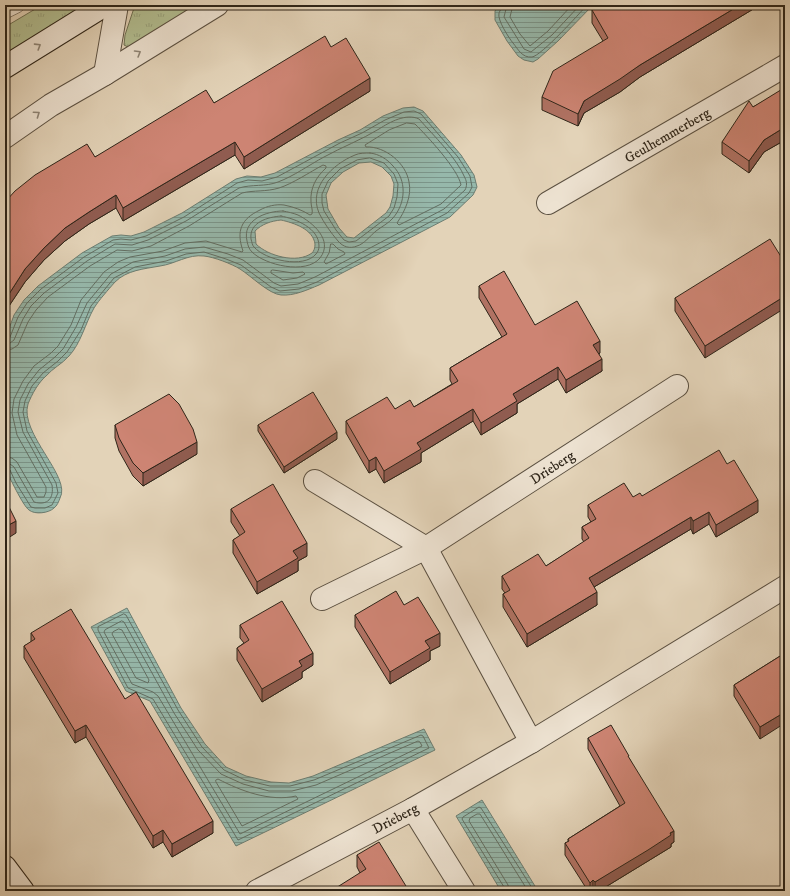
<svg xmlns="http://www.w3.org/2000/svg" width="790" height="896" viewBox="0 0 790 896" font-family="'IM FELL DW Pica',serif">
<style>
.grass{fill:url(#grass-tufts);stroke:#707154}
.water{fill:url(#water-rules);stroke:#6c7d71;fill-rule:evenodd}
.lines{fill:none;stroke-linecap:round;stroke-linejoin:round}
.shore{stroke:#626e62;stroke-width:1}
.service-casing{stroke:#5b5041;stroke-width:16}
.minor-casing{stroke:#5b5041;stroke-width:24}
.secondary-casing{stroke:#2e2519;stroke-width:24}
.service{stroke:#ede2d1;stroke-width:15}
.minor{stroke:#ede2d1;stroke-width:22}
.secondary{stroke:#ede2d1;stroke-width:22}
.wall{fill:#b07263;stroke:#2e2519}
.shaded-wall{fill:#905c50;stroke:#2e2519}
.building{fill:#cd8473;stroke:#2e2519}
.oneway{stroke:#8e8475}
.labels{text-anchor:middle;stroke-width:3;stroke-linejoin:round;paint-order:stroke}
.street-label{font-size:14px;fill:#2e2519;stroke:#ede2d1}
</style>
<defs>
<pattern id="grass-tufts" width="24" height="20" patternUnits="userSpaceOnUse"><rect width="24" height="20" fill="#b2bd90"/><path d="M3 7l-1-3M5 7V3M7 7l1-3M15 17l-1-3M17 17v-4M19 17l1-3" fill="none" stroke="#99a27c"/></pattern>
<pattern id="water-rules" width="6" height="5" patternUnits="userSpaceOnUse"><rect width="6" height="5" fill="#96b8ab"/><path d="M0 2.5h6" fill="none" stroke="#7b958a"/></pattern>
</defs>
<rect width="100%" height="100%" fill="#e3d3b8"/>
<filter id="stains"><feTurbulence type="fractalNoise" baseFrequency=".005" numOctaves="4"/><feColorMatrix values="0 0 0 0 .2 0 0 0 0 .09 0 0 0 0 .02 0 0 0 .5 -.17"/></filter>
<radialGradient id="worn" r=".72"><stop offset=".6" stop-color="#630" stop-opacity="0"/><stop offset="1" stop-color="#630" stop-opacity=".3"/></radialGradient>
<g class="grass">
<path d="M42,5H86L5,57V27Z"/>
<path d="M135,5H199L128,47L124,45L125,35Z"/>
</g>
<g class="water">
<path d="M499,5H593L558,41L538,59L533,62L524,60L518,56L507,41L495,20V11Z"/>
<path d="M414,107L423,111L461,155L474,175L477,187L473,195L450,217L319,285C307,290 294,296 281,295C269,294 251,276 240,269C232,264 214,257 204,256C188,254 175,264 160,266C144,269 127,270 115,282C108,290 99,300 94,308C85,324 81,343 69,356C62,364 53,368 46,376C38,383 32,394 28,404C19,433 72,477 60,498C59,501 57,506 54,508C49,513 35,515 29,510C23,506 9,476 5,468V340L14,315L24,300L38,286L82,253L112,236L121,235L131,236L144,232L182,213L236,179L247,176L261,177L275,173L338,140L360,130L383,116L403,108ZM371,162L382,167L391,176L394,184L393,196L390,207L386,213L354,238L347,237L339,228L328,209L326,195L331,183L343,172L359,163ZM281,220C294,223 313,229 315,244C315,248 314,251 312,253C297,264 268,256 256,244L255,231C262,224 271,221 281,220Z"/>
<path d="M127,608L181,708L205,744L226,767L246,776L271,782L289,783L313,776L424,729L435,750L236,846L150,701L126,691L91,627Z"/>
<path d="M482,800L538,891H501L456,816Z"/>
</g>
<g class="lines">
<g class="shore">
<path d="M502,5C502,9 500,10 499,13C497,20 509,38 513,43C518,49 522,58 532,57C541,56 579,14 587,5"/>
<path d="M507,5L504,17L524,49L531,52L552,35L580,5"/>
<path d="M513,5L510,17L520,34L530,46L548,31L572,5"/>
<path d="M407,123L415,124C427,136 458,169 461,185L441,204L399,225L397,223C405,211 412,196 409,182C406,163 385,146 366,147L365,145L389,130Z"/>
<path d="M370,153C379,154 387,159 393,166C407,180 406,203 393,218C389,223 381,227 376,231C370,236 364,244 357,246C350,249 343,247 338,241C331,233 324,223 319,213C308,187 333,164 355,155C359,153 365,153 370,153Z"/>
<path d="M370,158L384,163L394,174L398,184L397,197L394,208L389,216L356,241L349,242L344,240L336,230L324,211L322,203V194L328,181L340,169L357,160Z"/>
<path d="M283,211C288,212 293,213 298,215C312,222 334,240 320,258C306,275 265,265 252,252C249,249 248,246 247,241C242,220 266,211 283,211Z"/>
<path d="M281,216C296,219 319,228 319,246C319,249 318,252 316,254C304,269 265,260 254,247C252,245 252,242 251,239C249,222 268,217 281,216Z"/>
<path d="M331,244H333L338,249L344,252L345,254L326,264L324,262L329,253Z"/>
<path d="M273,270L293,273L303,272L305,274L297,278L283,280L271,273V271Z"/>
<path d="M5,339L10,337L18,317L27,303L41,289L84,257L113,240L121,239L131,240L146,236L184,217L237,183L248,180L262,181L277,177L340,143L362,133L385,120L404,112L414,111L421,114L458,157L470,176L472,187L469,193L447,213L317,282L299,289L280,291L271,287L241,265L226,259L204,252L186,254L166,261L135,267L114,278L91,306L81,330L67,352L58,361L43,373L32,386L25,401L23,412L27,431L56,483L58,493L52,505L45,508H35L31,507L16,483L10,470L5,468"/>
<path d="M5,344L10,343L14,340L23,319L31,306L44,293L87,261L115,244L132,245L148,240L186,221L239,188C252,184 265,187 278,182C294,176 309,165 324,157C342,147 361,140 379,129C390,122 406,113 419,119C433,135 457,158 465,178C467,182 467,186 465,190L444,209L315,277L298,284L281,286L274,283L243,260L228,254L204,247L185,249L165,256L133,262L111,274L87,303L76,327L63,349L55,357L39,370L28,384L20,400L18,412L23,432L52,485C54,498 48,506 34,502L14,467L10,464L5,463"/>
<path d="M5,350L12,349L18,345L28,322L36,310L48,297L90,266L117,250L132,251L151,246L189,226L242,193C254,190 266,192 279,188C292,184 310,172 323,165L326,166V168C316,177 310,188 311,202C311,206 313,210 312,214L310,215C302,210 294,207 284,205C276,204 267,206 260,210C241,219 236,231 243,251L242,252L206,241L185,243L163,251L130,257L118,262L104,272L81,300L71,325L58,346L51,353L34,366L23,381L14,399L12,413L17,435L46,487V492L44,497H37L17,462L12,458L5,457"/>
<path d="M124,614L126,615L178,710L202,747L224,770L245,780L270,786H290L314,780L421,735L423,736L429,748L238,840L153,699L128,688L98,630V627Z"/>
<path d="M122,621L124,622L174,713L198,750L221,774L243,784L269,791H292L316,785L418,741L420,742L422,746L240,834L158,696L153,692L132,684L104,632L105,630Z"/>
<path d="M119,629L122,630L149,680L148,683L136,678L112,634L113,632Z"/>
<path d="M216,780L218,779C241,791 270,802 296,796L298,799L242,826L216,782Z"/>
<path d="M504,891V887L462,819L463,817L479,807L481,808L534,891"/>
<path d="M509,891L508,885L469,821L470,818L477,814H480L528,891"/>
</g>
<defs>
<path id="service" d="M5,11L17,5"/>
<g id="minor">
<path d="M105,74L117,5"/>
<path d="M5,137L51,105L105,74L217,5"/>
<path d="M548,203L785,66"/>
<path d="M315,481L426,548L531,742"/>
<path d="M322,599L426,548L677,386"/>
<path d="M413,809L464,891"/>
<path d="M257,891L413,809L531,742L785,587"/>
</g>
<g id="secondary">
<path d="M5,67L105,5"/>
<path d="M5,867L23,891"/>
</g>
</defs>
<use href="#service" class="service-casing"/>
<use href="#minor" class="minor-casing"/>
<use href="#secondary" class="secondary-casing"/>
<use href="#service" class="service"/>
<use href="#minor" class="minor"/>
<use href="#secondary" class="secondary"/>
</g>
<g class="wall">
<path d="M602,5H760L640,77L620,92L584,113L578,126L542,110V97L603,41L592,23V10Z"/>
<path d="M331,47L370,91L244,169L235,155L123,221L116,208L89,224L65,241L44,260L25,282L9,306L5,202L95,157L214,103Z"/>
<path d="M785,89V140L764,152L749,173L722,154V142L753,107Z"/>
<path d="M785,263L705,358L675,311V298Z"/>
<path d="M479,286L535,325L600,353L599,354L602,371L566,393L558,379L517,404V413L481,435L473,421L421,453V462L384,483L376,469L369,473L346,433V421L395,409L414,407L452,384L450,380V368L502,337L479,298Z"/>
<path d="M115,425L197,454L143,486L133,476L119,451L115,438Z"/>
<path d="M258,425L337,439L284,473L258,431Z"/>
<path d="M642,496L758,512L716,537L709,524L693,534L691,529L594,587L597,605L527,647L503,607V594L505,593L502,589V576L546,566L584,542L582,539V527L591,522L588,517V505Z"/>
<path d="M231,509L307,556L298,561V571L257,594L233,553V540L240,536L231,522Z"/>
<path d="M404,605L440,646L430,651V660L390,684L355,627V615Z"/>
<path d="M240,625L313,665L302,672V678L262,702L237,660V648L244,643L240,638Z"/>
<path d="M31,633L125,699L213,833L172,857L163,842L153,848L86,737L75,743L24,658V646L31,642Z"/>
<path d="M785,653L760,739L734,696V685Z"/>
<path d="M588,738L629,758L674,842L671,844V847L599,891H588L565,855V843L568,842V839L620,806L588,749Z"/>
<path d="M357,855L409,891L360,873L357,867Z"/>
</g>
<g class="shaded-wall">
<path d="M740,5H760L640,77L620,92L584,113L578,126V114L584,101L640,65Z"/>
<path d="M370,78V91L244,169V157Z"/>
<path d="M785,127V140L764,152L749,173V161L764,140Z"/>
<path d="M235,142V155L123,221V208Z"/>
<path d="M116,195V208L89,224L65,241L44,260L25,282L9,306L5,315V303L9,294L25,269L44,248L65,228L89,212Z"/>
<path d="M785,296V308L705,358V346Z"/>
<path d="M600,341V353L593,357V345Z"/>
<path d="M602,359V371L566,393V380Z"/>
<path d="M558,367V379L517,404V413L481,435V423L513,394Z"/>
<path d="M473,409V421L421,453V462L384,483V471L417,443Z"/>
<path d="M337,432V439L284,473V467Z"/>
<path d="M197,442V454L143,486V473Z"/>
<path d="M376,457V469L369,473V461Z"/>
<path d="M758,500V512L716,537V525Z"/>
<path d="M709,512V524L693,534V521Z"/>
<path d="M691,517V529L589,590V578Z"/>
<path d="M16,521V533L5,540V527Z"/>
<path d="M307,543V556L298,561V571L257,594V582L293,551Z"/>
<path d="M597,592V605L527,647V634Z"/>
<path d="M440,633V646L430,651V660L390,684V672L425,641Z"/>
<path d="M313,653V665L302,672V678L262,702V689L299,661Z"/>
<path d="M785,712V723L760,739V727Z"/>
<path d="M86,725V737L75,743V731Z"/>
<path d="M213,821V833L172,857V844Z"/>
<path d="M163,830V842L153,848V836Z"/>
<path d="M674,831V842L671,844V847L599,891H595V882Z"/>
<path d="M593,880V891H590V883Z"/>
</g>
<g class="building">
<path d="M602,5H740L640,65L620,79L584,101L578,114L542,97L553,71L608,38L592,10Z"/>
<path d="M325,36L331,47L346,38L370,78L244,157L235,142L123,208L116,195L89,212L65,228L44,248L25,269L9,294L5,303V202L15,191L35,175L87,144L95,157L206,90L214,103Z"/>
<path d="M784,88L785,89V127L764,140L749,161L722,142L749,101L753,107Z"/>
<path d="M770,239L785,263V296L705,346L675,298Z"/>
<path d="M504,271L535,325L577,301L600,341L593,345L602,359L566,380L558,367L513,394L517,401L481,423L473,409L417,443L421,449L384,471L376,457L369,461L346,421L387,397L395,409L410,400L414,407L458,381L450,368L507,334L479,286Z"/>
<path d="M313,392L337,432L284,467L258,425Z"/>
<path d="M169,394L179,404L193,429L197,442L143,473L133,463L119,438L115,425Z"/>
<path d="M719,450L727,464L734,460L758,500L716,525L709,512L693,521L691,517L589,578L597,592L527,634L503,594L510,590L502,576L538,554L546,566L589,538L582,527L596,519L588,505L624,483L633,497L640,493L642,496Z"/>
<path d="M273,484L307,543L293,551L298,558L257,582L233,540L245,532L231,509Z"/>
<path d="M5,499L16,521L5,527Z"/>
<path d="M396,591L404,605L418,597L440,633L425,641L430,648L390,672L355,615Z"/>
<path d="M282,601L313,653L299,661L302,666L262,689L237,648L249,640L240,625Z"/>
<path d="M71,609L125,699L136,692L213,821L172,844L163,830L153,836L86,725L75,731L24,646L35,639L31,633Z"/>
<path d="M785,653V712L760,727L734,685Z"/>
<path d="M611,725L629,756H628L674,831L670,833L671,835L648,850L595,882L593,880L590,883L565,843L569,841L568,839L625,803L588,738Z"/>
<path d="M379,842L409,891H331L366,869L357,855Z"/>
<path d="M785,888V891H780Z"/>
</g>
<defs><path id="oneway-chevron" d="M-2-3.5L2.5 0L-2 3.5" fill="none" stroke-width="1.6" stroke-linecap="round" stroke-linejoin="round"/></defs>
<g class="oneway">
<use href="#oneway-chevron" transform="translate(38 46) rotate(-32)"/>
<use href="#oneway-chevron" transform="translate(138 53) rotate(-31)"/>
<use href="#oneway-chevron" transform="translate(37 114) rotate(-35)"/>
</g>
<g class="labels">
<g class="street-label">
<text transform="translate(667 135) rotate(-30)" y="5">Geulhemmerberg</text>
<text transform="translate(552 467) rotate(-33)" y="5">Drieberg</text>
<text transform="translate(395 818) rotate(-28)" y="5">Drieberg</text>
</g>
</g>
<rect width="790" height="896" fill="none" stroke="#e3d3b8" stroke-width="20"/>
<rect x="6" y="6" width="778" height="884" fill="none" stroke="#2e2519" stroke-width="2"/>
<rect x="10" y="10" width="770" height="876" fill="none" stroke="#2e2519"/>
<rect width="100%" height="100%" filter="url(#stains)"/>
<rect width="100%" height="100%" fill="url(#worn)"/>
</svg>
